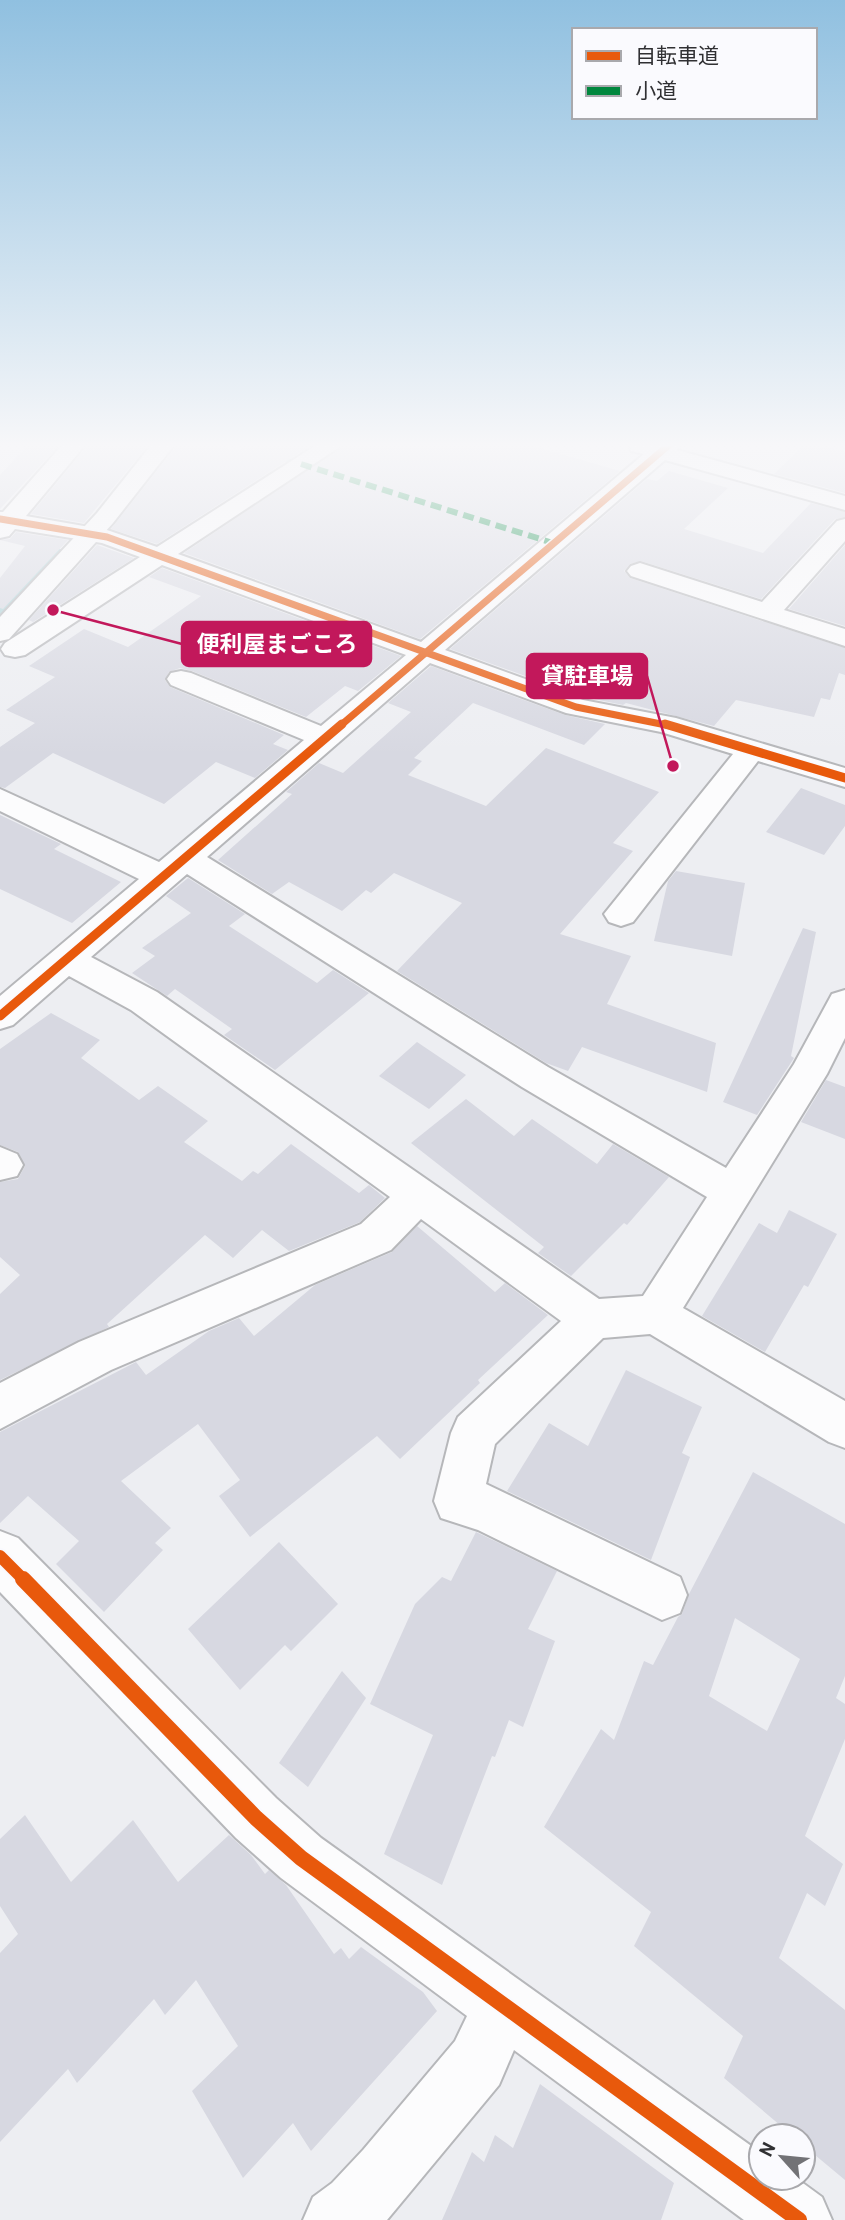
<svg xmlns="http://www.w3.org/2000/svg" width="845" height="2220" viewBox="0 0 845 2220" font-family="Barlow,'Noto Sans JP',sans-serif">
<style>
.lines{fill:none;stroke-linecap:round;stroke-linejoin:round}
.stream{fill:#add1d5;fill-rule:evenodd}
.building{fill:#d7d8e1;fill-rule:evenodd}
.street-casing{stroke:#b6b7ba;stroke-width:4}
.secondary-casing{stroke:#b6b7ba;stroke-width:4}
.street{fill:#fcfcfd;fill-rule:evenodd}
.secondary{fill:#fcfcfd;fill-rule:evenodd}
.quiet{stroke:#00873e;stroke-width:6;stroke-dasharray:11 6;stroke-linecap:butt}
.cycleway-far3-casing{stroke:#fafafe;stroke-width:10}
.cycleway-far2-casing{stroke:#fafafe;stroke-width:12}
.cycleway-far1-casing{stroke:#fafafe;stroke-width:17}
.cycleway-casing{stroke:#fafafe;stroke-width:20}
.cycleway-far3{stroke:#e8590c;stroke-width:7}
.cycleway-far2{stroke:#e8590c;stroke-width:9}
.cycleway-far1{stroke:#e8590c;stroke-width:12}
.cycleway{stroke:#e8590c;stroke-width:16}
.leader{fill:none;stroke:#c2185b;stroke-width:2.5}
.callout-dot{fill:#c2185b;stroke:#fafafe;stroke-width:2.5}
.callout{fill:#c2185b;stroke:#c2185b;stroke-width:2.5}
.callout-label{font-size:23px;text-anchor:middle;font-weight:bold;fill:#fff}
</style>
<rect width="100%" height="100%" fill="#edeef2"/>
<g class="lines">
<g class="stream">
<path d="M235,444H245L297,461L290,463Z"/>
<path d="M57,548L64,550L3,615H0V608Z"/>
</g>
</g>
<g class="building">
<path d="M29,444H60L0,509V475Z"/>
<path d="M89,444H149L84,523L31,514Z"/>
<path d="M178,444H214L236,451L252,444H313L157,544L111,529Z"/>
<path d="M346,444H526L620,471L420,639L184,553Z"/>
<path d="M805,444L845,451V493L774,474Z"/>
<path d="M669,471L728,488L684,529L763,553L811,503L845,512V517L835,519L761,599L641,561L630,564L624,571L630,578L845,648V675L839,673L830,700L821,698L814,717L736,700L714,726L626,703L623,705L584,697L450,649L647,479L657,481Z"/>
<path d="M16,532L68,540L3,609L0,608V578L25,546L0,540L10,539Z"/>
<path d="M97,545L134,558L33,622L29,620Z"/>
<path d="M845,545V626L789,609Z"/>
<path d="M162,568L401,656L358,691L345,686L306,717L192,671L180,668L169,672L165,680L170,687L284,735L273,744L288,750L255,778L216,762L164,804L53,753L5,788L0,787V747L35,723L6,710L55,677L29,666L84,629L128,647L201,596L149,577Z"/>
<path d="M431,666L565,715L605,724L584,745L473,703L414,758L422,761L408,775L486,806L546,748L659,792L613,843L633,851L560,934L631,956L607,1004L716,1043L707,1092L582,1047L568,1071L546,1063L397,971L462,903L394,873L371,893L366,890L342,911L289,882L272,894L218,860L292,794L286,792L319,763L343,773L411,712L388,703Z"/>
<path d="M801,788L845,805V826L824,855L766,832Z"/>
<path d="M0,815L61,844L54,849L121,882L72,923L0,889Z"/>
<path d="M676,871L745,883L732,956L654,941L668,881Z"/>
<path d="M188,878L245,914L229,926L317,983L333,970L369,993L275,1070L224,1035L232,1029L175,989L167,996L132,973L155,956L142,948L191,913L166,896Z"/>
<path d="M803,928L816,932L791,1056L794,1058L757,1115L723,1102Z"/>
<path d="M51,1013L100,1040L81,1058L139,1100L158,1086L208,1121L184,1142L242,1181L253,1171L258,1174L291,1144L359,1193L369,1185L385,1198L360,1222L289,1251L262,1230L233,1258L205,1235L107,1324L109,1327L0,1380V1294L20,1275L0,1257V1182L18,1179L25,1166L18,1152L0,1145V1049Z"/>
<path d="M417,1042L466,1075L429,1109L379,1076Z"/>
<path d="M826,1080L845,1087V1139L801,1122Z"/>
<path d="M466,1099L514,1136L532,1119L597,1164L613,1144L669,1177L627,1225L624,1223L571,1276L538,1253L544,1247L411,1143Z"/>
<path d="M789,1210L837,1234L808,1287L804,1285L765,1352L702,1316L759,1223L777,1233Z"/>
<path d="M417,1226L495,1292L505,1283L548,1315L478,1380L480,1383L400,1459L377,1436L250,1537L219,1496L240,1480L198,1424L121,1481L171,1528L155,1543L163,1550L104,1612L56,1564L79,1541L28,1496L0,1523V1432L136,1362L146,1375L209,1331L239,1318L254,1336L315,1285L392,1252Z"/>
<path d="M626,1370L702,1407L682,1453L690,1457L651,1560L507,1491L549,1423L588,1446Z"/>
<path d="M753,1472L845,1524V1676L836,1698L845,1704V1739L805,1836L843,1864L825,1906L807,1893L779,1958L845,2010V2180L803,2145V2136H793L724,2078L743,2036L634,1946L651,1912L544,1827L601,1729L614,1740L644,1661L653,1665L678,1617L682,1614L689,1594ZM735,1618L800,1659L767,1731L709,1696Z"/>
<path d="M476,1532L557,1571L528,1629L555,1641L523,1727L509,1720L495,1757L492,1756L442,1885L384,1854L433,1735L370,1704L415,1604L442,1577L451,1581Z"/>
<path d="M279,1542L338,1604L291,1651L285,1645L240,1690L188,1629Z"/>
<path d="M342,1671L366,1698L308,1787L279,1763Z"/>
<path d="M25,1815L71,1882L133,1820L178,1882L229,1835L251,1855L265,1874L269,1870L286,1885L334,1954L341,1948L349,1959L361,1947L423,1992L437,2011L311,2151L293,2123L243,2178L192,2091L238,2046L196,1980L165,2015L154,1999L77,2083L68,2069L0,2142V1953L18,1934L0,1906V1839Z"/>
<path d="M540,2084L674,2183L661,2220H442L472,2152L484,2162L495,2135L513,2148Z"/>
</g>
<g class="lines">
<defs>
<g id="street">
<path d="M63,444H86L26,516L107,530L157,547L318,444H344L178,554L421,642L644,454L631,451L629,444H681L677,450L845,496V510L665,460L445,650L583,700L676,718L845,768V787L758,761L633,922L621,926L609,922L604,914L733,754L661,732L566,713L430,663L207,857L548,1067L726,1168L794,1064L832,994L845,990V1038L827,1074L683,1308L845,1401V1448L829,1442L650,1334L603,1338L495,1444L486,1484L680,1577L687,1595L680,1613L662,1620L478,1530L441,1518L434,1501L451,1433L458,1417L561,1321L421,1219L391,1250L111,1370L0,1429V1383L79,1342L361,1224L390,1197L131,1010L69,976L13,1025L0,1029V996L139,879L0,811V789L159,862L304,740L171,685L167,679L171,673L181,671L191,673L321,726L406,655L162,565L25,655L15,657L5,655L1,649L5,643L140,557L102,543L15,529L9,536L0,538V512H3ZM187,874L522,1087L707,1197L643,1296L599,1299L157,992L91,957Z"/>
<path d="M845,519V541L784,610L845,629V646L631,576L627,571L631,566L640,563L762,602L837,521Z"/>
<path d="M0,1147L17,1154L23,1165L17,1176L0,1180Z"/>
<path d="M0,1531L18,1538L276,1798L321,1838L761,2153V2178H796L822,2197L832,2220H744L514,2050L499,2085L387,2220H303L313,2197L332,2183L363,2150L455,2041L467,2016L281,1878L236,1838L0,1592Z"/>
</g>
<path id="secondary" d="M152,444H175L113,523L9,639L0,641V617L97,513Z"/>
</defs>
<use href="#street" class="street-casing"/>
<use href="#secondary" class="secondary-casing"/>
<use href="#street" class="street"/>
<use href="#secondary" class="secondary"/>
<path class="quiet" d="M301,464L553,543"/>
<defs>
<g id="cycleway-far3">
<path d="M0,519L107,537L576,707L671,726"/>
<path d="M340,726L670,444"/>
</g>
<g id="cycleway-far2">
<path d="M665,724L845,778"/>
<path d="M0,1016L342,724"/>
</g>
<path id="cycleway-far1" d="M0,1556L25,1581"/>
<path id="cycleway" d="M23,1579L256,1818L301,1858L799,2220"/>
</defs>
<use href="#cycleway-far3" class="cycleway-far3-casing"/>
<use href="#cycleway-far2" class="cycleway-far2-casing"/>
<use href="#cycleway-far1" class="cycleway-far1-casing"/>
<use href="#cycleway" class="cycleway-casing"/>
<use href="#cycleway-far3" class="cycleway-far3"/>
<use href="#cycleway-far2" class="cycleway-far2"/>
<use href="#cycleway-far1" class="cycleway-far1"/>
<use href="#cycleway" class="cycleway"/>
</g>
<linearGradient id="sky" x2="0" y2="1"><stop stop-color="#90c0e0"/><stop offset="0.59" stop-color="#f7f7f9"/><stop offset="1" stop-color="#f7f7f9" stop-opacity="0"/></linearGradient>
<rect width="845" height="755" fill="url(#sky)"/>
<path class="leader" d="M53 610L182 644M673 766L647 676"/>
<g class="callout-dot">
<circle cx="53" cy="610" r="7"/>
<circle cx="673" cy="766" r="7"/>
</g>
<g class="callout">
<rect x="182" y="622" width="189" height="44" rx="7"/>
<rect x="527" y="654" width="120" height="44" rx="7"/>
</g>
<g class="callout-label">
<text x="277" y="652">便利屋まごころ</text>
<text x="587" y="684">貸駐車場</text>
</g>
<rect x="572" y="28" width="245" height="91" fill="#fafafe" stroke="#a9a9ad" stroke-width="2"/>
<rect x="586" y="51" width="35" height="10" fill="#e8590c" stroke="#a9a9ad" stroke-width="2"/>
<text x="635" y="63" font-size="21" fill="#303033">自転車道</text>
<rect x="586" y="86" width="35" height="10" fill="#00873e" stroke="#a9a9ad" stroke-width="2"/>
<text x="635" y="98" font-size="21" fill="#303033">小道</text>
<g transform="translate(782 2157) rotate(297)"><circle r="33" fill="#fafafe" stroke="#a9a9ad" stroke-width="2"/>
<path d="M0-5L12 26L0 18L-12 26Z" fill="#727276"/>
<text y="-10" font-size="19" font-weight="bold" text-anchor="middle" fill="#303033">N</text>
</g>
</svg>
